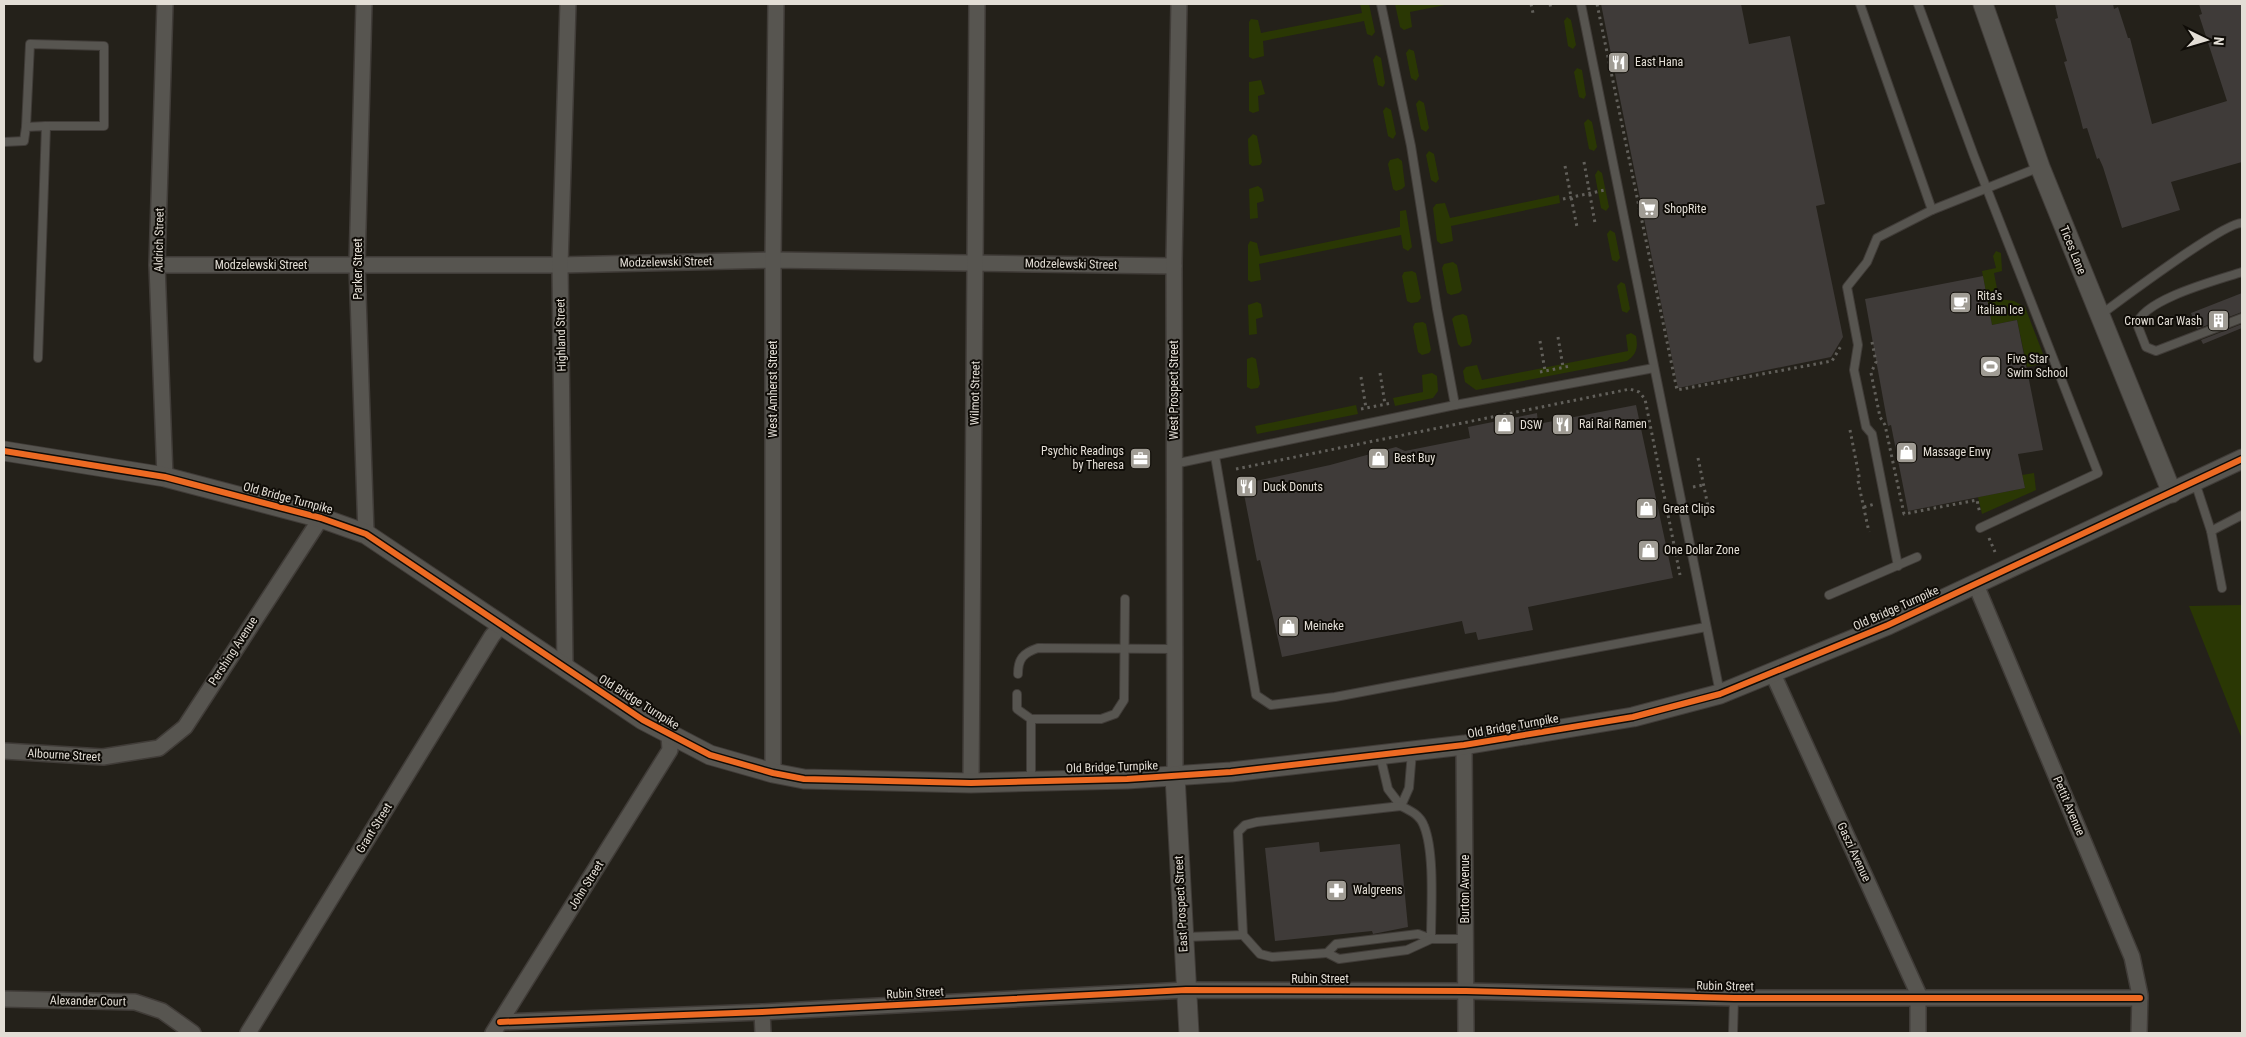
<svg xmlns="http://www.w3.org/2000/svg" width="2246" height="1037" viewBox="0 0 2246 1037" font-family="'Roboto Condensed',sans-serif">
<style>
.green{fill:#2a3704}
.building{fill:#3f3b39}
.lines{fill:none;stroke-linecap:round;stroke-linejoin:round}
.service-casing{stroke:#403c38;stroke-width:10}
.minor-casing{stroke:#403c38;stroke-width:18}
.tertiary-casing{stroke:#403c38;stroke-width:21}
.path{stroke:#62605b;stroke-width:3;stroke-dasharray:2.5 4;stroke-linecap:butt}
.service{stroke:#575550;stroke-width:8}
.minor{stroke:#575550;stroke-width:15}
.tertiary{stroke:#575550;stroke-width:19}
.cycleway-casing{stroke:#0f0c07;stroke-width:9}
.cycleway{stroke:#ed6a23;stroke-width:6}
.labels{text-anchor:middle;stroke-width:4;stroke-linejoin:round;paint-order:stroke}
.poi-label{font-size:12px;fill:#e3ded6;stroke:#0f0c07;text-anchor:start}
.street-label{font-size:12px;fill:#e3ded6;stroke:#0f0c07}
</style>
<rect width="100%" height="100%" fill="#24211a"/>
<g class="green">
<path d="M1360,4H1369L1375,32L1372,36L1367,34L1364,21L1263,41L1264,56L1253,59L1249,57V22L1251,19L1258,20L1261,33L1362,13Z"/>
<path d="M1395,4H1450L1410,12L1412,27L1404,30L1400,27Z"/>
<path d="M1567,17L1571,20L1576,45L1573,49L1568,46L1564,21Z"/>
<path d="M1409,49L1414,51L1419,76L1416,81L1411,78L1406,53Z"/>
<path d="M1376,55L1381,58L1385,83L1383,87L1378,85L1373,60Z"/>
<path d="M1577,68L1582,70L1586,95L1584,99L1579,97L1574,72Z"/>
<path d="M1261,80L1265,94L1258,96L1259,111L1253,113L1249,111V82Z"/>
<path d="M1419,100L1424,103L1429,128L1426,132L1421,129L1416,104Z"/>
<path d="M1386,107L1391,110L1396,134L1393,139L1388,136L1383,111Z"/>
<path d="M1588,119L1592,122L1597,147L1594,151L1589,149L1584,123Z"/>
<path d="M1253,134L1257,136L1262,162L1260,165L1252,166L1249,164L1248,139Z"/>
<path d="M1429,151L1434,154L1439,179L1436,183L1431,180L1426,155Z"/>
<path d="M1398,158L1402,161L1405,186L1402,189L1396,191L1393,189L1388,164L1390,160Z"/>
<path d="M1598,170L1602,173L1609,207L1606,211L1601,208L1595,175Z"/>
<path d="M1258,186L1262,189L1264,201L1257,203L1258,218L1250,219L1249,189Z"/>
<path d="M1559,195L1560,203L1451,226L1453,241L1441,244L1437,241L1433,208L1436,204L1445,203L1450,218Z"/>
<path d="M1406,210L1412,247L1408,251L1403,248L1401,235L1259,264L1261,280L1251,282L1248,280V245L1250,241L1257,243L1260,256L1400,227V211Z"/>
<path d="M1610,230L1615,233L1620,258L1617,262L1612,260L1607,234Z"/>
<path d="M1996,251L2001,253L2002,271L1994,273L1999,299L2014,301L2025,307L2045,359L2041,364L2027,367L2017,320L1992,325L1982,271L1996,268L1993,256Z"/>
<path d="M1453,262L1457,265L1462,290L1459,293L1451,295L1447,293L1442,268L1444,264Z"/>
<path d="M1412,271L1416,273L1421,298L1418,302L1411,303L1407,301L1402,276L1404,272Z"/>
<path d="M1621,282L1625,284L1630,309L1627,313L1622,311L1617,286Z"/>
<path d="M1257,302L1261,304L1263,317L1256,319L1257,334L1249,335L1248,305Z"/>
<path d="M1463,314L1467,316L1472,341L1470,345L1461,347L1458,344L1452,319L1455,316Z"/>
<path d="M1423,322L1426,324L1431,350L1429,353L1422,355L1418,352L1413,327L1415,323Z"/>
<path d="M1631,333L1636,336C1638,347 1637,354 1627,361L1476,390L1465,382L1463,371L1466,367L1477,365L1482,380L1628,351L1626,335Z"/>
<path d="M1252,357L1256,359L1260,384L1258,388L1251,389L1247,387V359Z"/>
<path d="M1432,373L1437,376L1438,391L1433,398L1395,406L1393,398L1423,392L1422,375Z"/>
<path d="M1356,405L1358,414L1257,434L1255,426Z"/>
<path d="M2034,473L2036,490L1982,514L1978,497L2025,488L2022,475Z"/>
<path d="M2242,605V739L2189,606Z"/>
</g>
<g class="building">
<path d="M1601,4H1741L1749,44L1790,36L1825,204L1816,206L1843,337L1831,357L1678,388Z"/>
<path d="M2055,4H2113L2114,9L2118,7L2128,38H2130L2152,124L2227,101L2199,15L2202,14L2199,4H2242V162L2171,182L2180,210L2122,228L2103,167L2099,158L2097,159L2087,128L2083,129L2080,117L2064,62L2067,61L2055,19L2058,18Z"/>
<path d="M1983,276L1992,325L2017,320L2043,450L2018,454L2025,488L1908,511L1891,425L1888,426L1865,299Z"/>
<path d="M2242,293V312L2197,329L2191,313Z"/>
<path d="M2242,324V328L2203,344L2201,340Z"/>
<path d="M1636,405L1673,578L1528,607L1533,630L1478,640L1476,632L1465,634L1462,621L1282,657L1260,560L1257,561L1242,484L1330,465L1396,447L1405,451L1470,438L1468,427L1537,413L1538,424Z"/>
<path d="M1319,842L1320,852L1400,844L1408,927L1373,934L1372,931L1275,941L1265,848Z"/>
</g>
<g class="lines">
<defs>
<g id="service">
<path d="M1381,4L1411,146L1437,309L1455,405"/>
<path d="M1581,4L1720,693"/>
<path d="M1860,4L1932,210"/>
<path d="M1918,4L1974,156L2098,473L1980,528"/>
<path d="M26,127L30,44L104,46V126H46"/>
<path d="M4,142L24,141L26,127L46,126L38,358"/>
<path d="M2242,272C2218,280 2144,299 2137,324L2146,347L2156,351L2242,318"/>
<path d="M2100,315C2121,300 2224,222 2242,223"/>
<path d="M1215,456L1256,695L1271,705L1335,697L1706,627"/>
<path d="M1174,464L1455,405L1654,368"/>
<path d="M2195,482L2211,531L2222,588"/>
<path d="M2211,531L2242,515"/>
<path d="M1898,566L1872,434L1866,427L1854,370L1858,345L1847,287L1867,262L1877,238L1932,210L2040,167"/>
<path d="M1829,595L1917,557"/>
<path d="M1018,674C1018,659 1023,653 1038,648L1174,649"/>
<path d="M1017,694V709L1031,719"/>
<path d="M1380,755L1388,789L1401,806L1409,788L1412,752"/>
<path d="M1031,782V719H1101L1115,714L1124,700L1125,599"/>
<path d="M1185,937L1243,935"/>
<path d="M1431,939C1431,909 1435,853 1424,826C1420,815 1411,811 1401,806L1257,822L1245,825L1238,832L1243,935L1260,954L1272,957L1327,953L1336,944L1418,934L1431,939H1465"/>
<path d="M1327,953L1339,959L1407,950L1431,939"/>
<path d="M1733,1033L1734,998"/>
</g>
<g id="minor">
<path d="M364,4L357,265L366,534"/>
<path d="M157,265H560L773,260L1174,266"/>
<path d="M165,477L157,265L165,4"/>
<path d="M1976,585L2132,957L2140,995L2139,1033"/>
<path d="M565,667L560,265L568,4"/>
<path d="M1773,674L1918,993V1033"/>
<path d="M1464,745L1466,1033"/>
<path d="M4,751L103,757L159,748L185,727L321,518"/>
<path d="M773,773V260L776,4"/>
<path d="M1175,776L1174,263L1179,4"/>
<path d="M971,783L977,4"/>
<path d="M4,999L135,1002L162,1011L193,1033"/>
<path d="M762,1012L763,1033"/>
<path d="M500,1022L762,1012L1186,990L1466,991L1734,998H2140"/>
<path d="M248,1033L492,636L502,624"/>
<path d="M493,1033L670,750L669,734"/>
</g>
<g id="tertiary">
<path d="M1983,4L2040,167L2172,493"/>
<path d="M4,451L165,477L321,518L366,534L643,720L710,755L773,773L804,779L971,783L1127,779L1231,772L1464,745L1633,717L1720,694L1888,625L2242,459"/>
<path d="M1175,776L1189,1033"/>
</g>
</defs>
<use href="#service" class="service-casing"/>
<use href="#minor" class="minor-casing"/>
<use href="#tertiary" class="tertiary-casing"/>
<g class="path">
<path d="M1531,4L1533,13"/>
<path d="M1550,4L1551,9"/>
<path d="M1597,4L1677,390L1832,361L1841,346"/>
<path d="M1584,162L1595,223"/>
<path d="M1565,166L1577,227"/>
<path d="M1563,199L1605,190"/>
<path d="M1558,337L1563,367"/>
<path d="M1540,341L1545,371"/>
<path d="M1872,342L1876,362L1871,373L1880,417L1885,425L1904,514L1977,500L1980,514"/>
<path d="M1540,372L1570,366"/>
<path d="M1380,373L1385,404"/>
<path d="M1361,377L1366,408"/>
<path d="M1361,409L1392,403"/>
<path d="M1850,430L1860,481"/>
<path d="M1698,458L1709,511"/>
<path d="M1236,469L1630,389L1639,392L1645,399L1680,575"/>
<path d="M1858,481L1869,532"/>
<path d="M1693,487L1703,485"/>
<path d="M1864,507L1875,504"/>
<path d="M1989,538L1995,552"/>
</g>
<use href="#service" class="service"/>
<use href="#minor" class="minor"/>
<use href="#tertiary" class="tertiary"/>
<defs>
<g id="cycleway">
<path d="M4,451L165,477L321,518L366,534L643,720L710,755L773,773L804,779L971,783L1127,779L1231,772L1464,745L1633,717L1720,694L1888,625L2242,459"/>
<path d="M500,1022L762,1012L1186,990L1466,991L1734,998H2140"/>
</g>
</defs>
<use href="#cycleway" class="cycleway-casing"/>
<use href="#cycleway" class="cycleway"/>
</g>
<defs>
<symbol id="restaurant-square" viewBox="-11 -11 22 22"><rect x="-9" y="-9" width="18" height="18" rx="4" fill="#a09c94" stroke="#0f0c07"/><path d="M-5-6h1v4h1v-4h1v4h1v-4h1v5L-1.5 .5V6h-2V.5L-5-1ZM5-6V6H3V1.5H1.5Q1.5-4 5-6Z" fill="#fff"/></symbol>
<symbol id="supermarket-square" viewBox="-11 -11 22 22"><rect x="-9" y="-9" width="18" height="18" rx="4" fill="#a09c94" stroke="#0f0c07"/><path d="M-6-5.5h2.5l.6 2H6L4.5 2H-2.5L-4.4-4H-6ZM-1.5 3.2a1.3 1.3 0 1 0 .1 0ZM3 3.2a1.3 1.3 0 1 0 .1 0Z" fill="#fff"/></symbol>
<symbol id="cafe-square" viewBox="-11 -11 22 22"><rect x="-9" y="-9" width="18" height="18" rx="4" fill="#a09c94" stroke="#0f0c07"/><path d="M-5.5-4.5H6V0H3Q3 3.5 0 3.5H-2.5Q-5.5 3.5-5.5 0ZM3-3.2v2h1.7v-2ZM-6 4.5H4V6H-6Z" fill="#fff"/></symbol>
<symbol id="building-square" viewBox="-11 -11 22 22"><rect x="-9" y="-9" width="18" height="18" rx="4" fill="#a09c94" stroke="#0f0c07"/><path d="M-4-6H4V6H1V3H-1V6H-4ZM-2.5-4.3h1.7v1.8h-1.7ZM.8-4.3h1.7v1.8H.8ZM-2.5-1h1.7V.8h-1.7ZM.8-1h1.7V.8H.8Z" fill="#fff"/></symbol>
<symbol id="stadium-square" viewBox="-11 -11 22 22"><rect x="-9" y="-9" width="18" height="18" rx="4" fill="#a09c94" stroke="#0f0c07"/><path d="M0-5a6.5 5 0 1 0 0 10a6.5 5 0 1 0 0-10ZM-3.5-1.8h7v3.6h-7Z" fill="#fff"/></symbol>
<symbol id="shop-square" viewBox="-11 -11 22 22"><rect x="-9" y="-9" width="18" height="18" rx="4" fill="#a09c94" stroke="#0f0c07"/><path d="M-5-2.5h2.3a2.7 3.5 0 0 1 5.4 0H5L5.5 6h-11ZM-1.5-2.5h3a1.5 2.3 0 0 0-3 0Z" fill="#fff"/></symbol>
<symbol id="office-square" viewBox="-11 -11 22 22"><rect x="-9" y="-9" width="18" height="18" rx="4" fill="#a09c94" stroke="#0f0c07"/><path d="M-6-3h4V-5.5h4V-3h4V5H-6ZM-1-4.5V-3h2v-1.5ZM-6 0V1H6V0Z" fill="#fff"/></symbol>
<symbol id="pharmacy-square" viewBox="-11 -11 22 22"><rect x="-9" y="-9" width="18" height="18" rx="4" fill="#a09c94" stroke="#0f0c07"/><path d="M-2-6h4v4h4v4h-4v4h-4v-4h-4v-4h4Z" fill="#fff"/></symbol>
</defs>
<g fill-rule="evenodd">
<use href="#restaurant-square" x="1606" y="50" width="25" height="25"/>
<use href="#supermarket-square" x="1636" y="196" width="25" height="25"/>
<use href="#cafe-square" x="1948" y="290" width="25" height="25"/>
<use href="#building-square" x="2206" y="308" width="25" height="25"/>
<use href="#stadium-square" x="1978" y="354" width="25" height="25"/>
<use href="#restaurant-square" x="1550" y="412" width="25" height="25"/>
<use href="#shop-square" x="1492" y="412" width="25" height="25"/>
<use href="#shop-square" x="1894" y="440" width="25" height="25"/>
<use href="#office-square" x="1128" y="446" width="25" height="25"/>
<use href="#shop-square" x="1366" y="446" width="25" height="25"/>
<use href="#restaurant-square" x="1234" y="474" width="25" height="25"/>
<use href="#shop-square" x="1634" y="496" width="25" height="25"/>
<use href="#shop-square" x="1636" y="538" width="25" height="25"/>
<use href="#shop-square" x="1276" y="614" width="25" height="25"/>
<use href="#pharmacy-square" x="1324" y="878" width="25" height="25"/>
</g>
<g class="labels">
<g class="poi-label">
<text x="1635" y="66">East Hana</text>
<text x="1664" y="213">ShopRite</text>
<text x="1977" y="300">Rita's<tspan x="1977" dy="14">Italian Ice</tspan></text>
<text x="2202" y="325" text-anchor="end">Crown Car Wash</text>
<text x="2007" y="363">Five Star<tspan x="2007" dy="14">Swim School</tspan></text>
<text x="1579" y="428">Rai Rai Ramen</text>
<text x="1520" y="429">DSW</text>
<text x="1124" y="455" text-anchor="end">Psychic Readings<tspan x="1124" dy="14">by Theresa</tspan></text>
<text x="1923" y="456">Massage Envy</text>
<text x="1394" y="462">Best Buy</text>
<text x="1263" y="491">Duck Donuts</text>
<text x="1663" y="513">Great Clips</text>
<text x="1664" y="554">One Dollar Zone</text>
<text x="1304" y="630">Meineke</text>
<text x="1353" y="894">Walgreens</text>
</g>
<g class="street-label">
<text transform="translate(159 240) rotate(-89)" y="4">Aldrich Street</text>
<text transform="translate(2073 250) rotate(68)" y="4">Tices Lane</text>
<text transform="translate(666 262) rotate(-1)" y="4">Modzelewski Street</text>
<text transform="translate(1071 264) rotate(1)" y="4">Modzelewski Street</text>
<text x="261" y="269">Modzelewski Street</text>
<text transform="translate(358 269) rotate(-90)" y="4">Parker Street</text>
<text transform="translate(561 335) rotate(-91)" y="4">Highland Street</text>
<text transform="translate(773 389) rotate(-90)" y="4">West Amherst Street</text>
<text transform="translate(1174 390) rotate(-90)" y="4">West Prospect Street</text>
<text transform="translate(975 393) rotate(-89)" y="4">Wilmot Street</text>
<text transform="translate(288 498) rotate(15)" y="4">Old Bridge Turnpike</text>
<text transform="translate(1896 608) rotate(-24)" y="4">Old Bridge Turnpike</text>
<text transform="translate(233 651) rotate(-57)" y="4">Pershing Avenue</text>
<text transform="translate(639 702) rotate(32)" y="4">Old Bridge Turnpike</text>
<text transform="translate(1513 726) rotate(-10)" y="4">Old Bridge Turnpike</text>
<text transform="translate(64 755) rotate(3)" y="4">Albourne Street</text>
<text transform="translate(1112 767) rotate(-2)" y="4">Old Bridge Turnpike</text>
<text transform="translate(2069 806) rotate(67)" y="4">Pettit Avenue</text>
<text transform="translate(374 828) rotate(-58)" y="4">Grant Street</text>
<text transform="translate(1854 852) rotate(65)" y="4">Gaszi Avenue</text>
<text transform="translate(586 885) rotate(-58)" y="4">John Street</text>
<text transform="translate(1465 889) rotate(-90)" y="4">Burton Avenue</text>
<text transform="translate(1181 904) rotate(-93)" y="4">East Prospect Street</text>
<text x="1320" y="983">Rubin Street</text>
<text transform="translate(1725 986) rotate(1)" y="4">Rubin Street</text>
<text transform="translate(915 993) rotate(-3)" y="4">Rubin Street</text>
<text transform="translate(88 1001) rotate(1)" y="4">Alexander Court</text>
</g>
</g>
<rect width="2246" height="1037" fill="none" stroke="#e3ded6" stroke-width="10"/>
<g transform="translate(2206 40) rotate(95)" stroke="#0f0c07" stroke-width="4" paint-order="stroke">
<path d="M0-4L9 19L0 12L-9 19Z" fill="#e3ded6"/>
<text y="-8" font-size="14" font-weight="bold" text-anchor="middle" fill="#e3ded6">N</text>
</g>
</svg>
